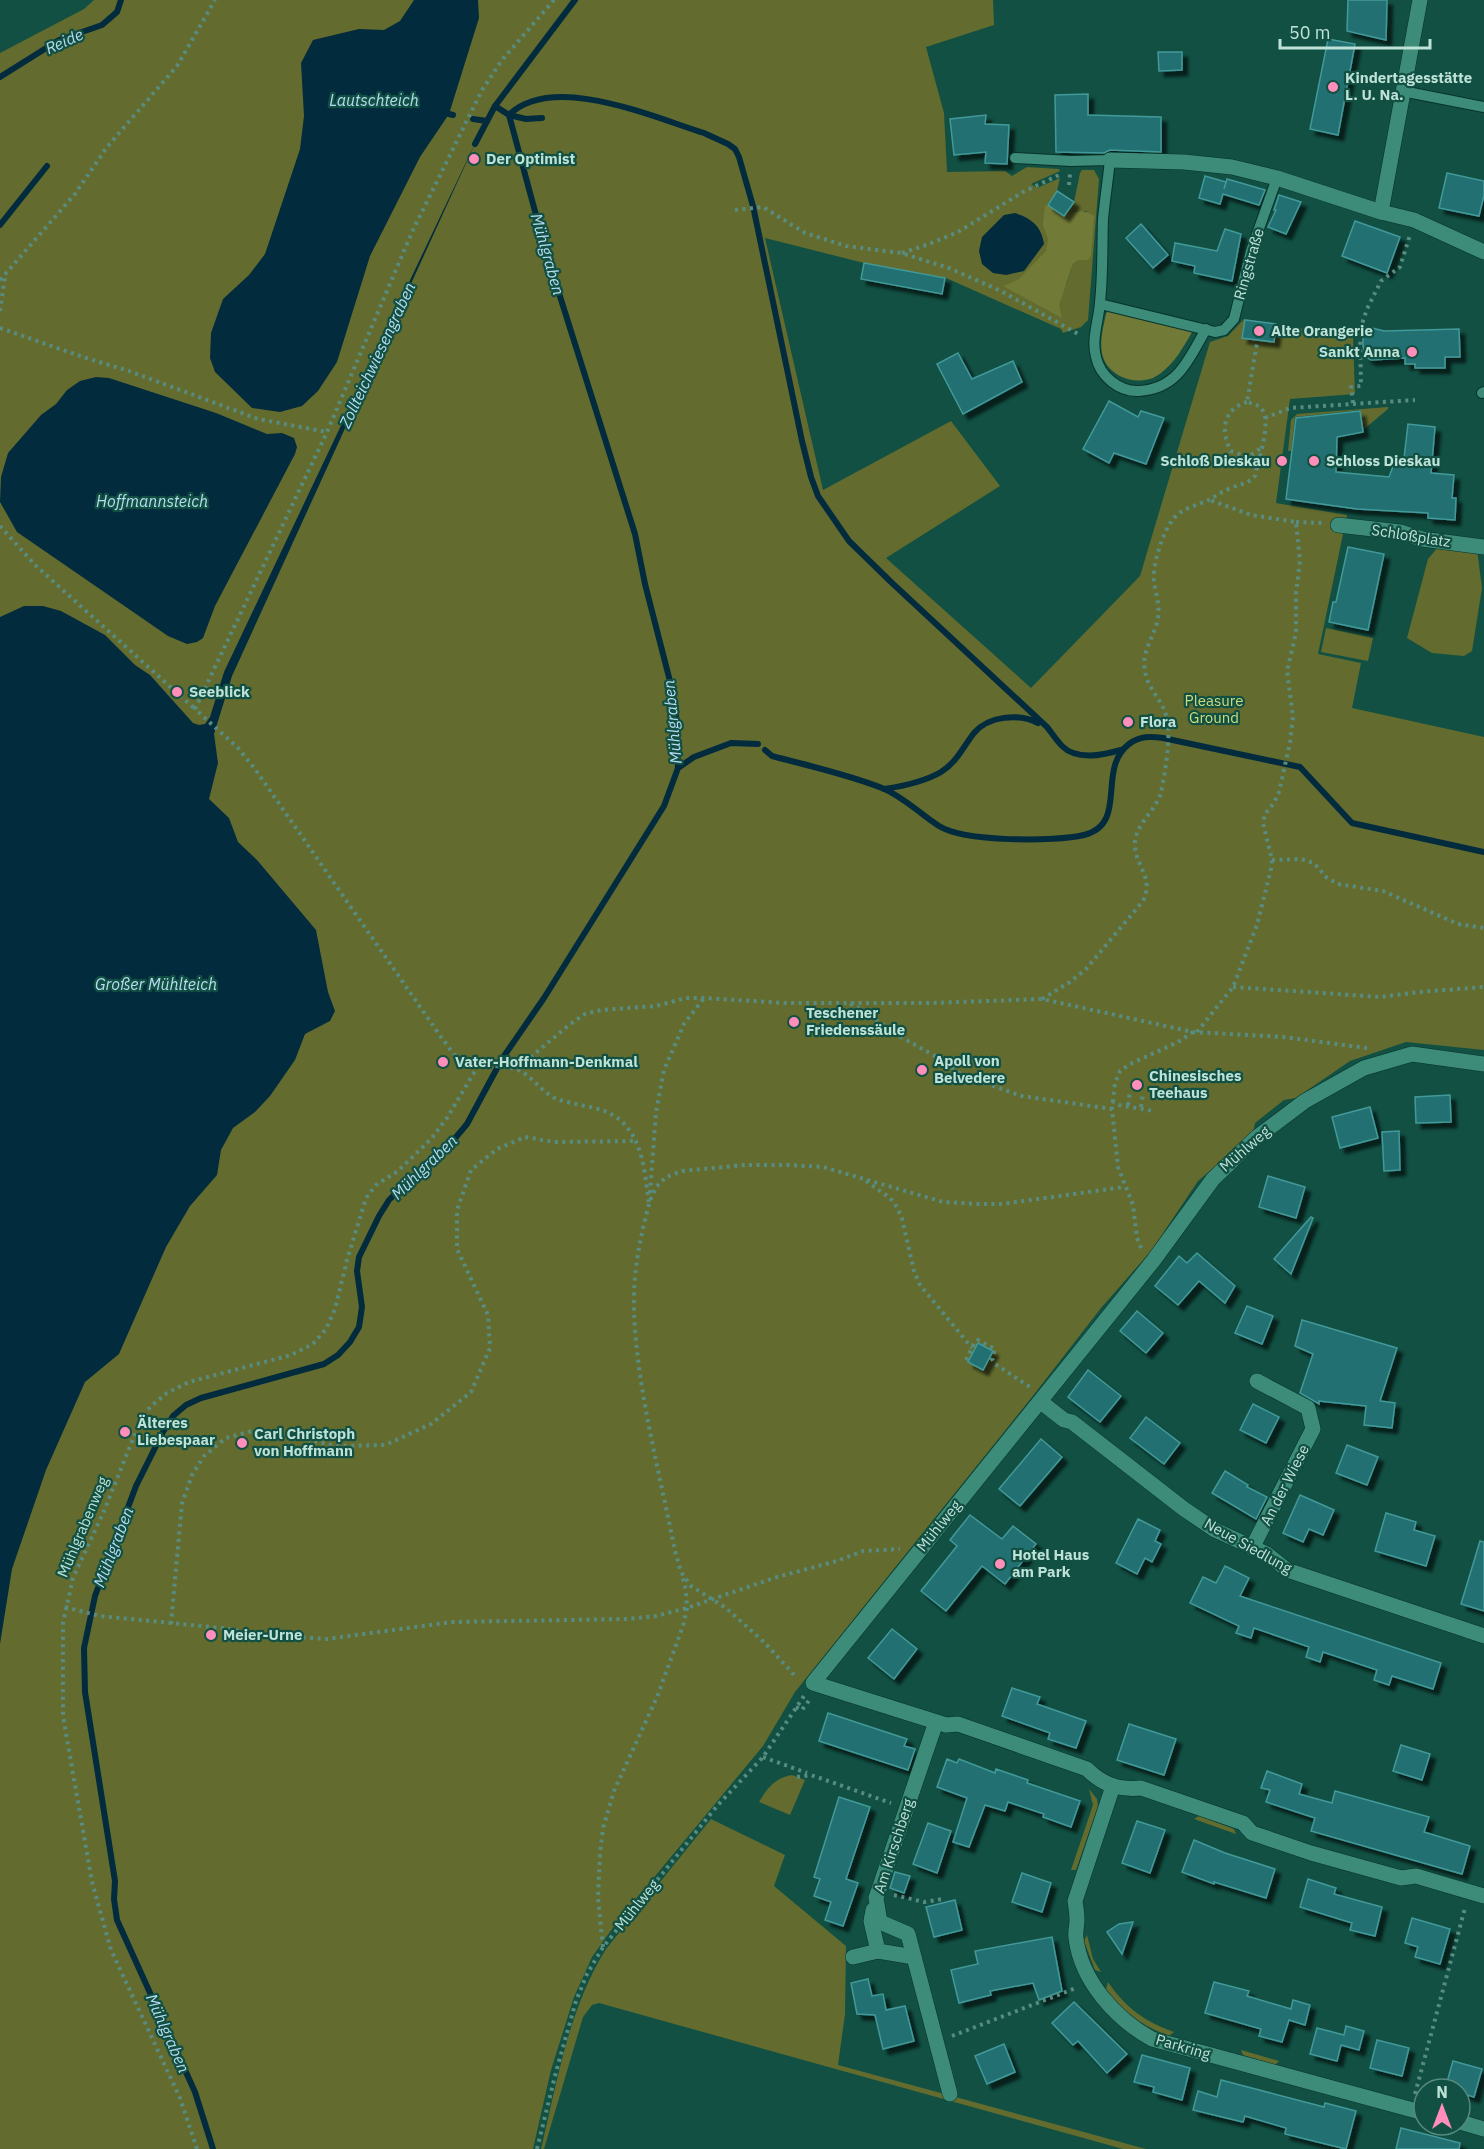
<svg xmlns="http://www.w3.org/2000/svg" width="1484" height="2149" viewBox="0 0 1484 2149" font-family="'IBM Plex Sans',sans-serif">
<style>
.green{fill:#636c2e}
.forest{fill:#717a36}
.water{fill:#032b3e}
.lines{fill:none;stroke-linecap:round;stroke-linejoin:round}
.stream{stroke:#032b3e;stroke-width:6}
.building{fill:#217071;stroke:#439999;stroke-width:1.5;filter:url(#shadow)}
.lane-casing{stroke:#07332a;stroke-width:12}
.street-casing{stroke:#07332a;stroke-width:16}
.path{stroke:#598c81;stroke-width:4;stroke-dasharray:3 4.5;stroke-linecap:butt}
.lane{stroke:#3d8b79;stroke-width:10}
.street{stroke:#3d8b79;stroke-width:15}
.poi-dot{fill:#ff8eba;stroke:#115043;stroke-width:2}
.labels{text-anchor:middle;stroke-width:4.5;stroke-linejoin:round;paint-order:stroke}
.poi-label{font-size:15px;font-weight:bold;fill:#bee2d8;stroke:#115043;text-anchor:start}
.street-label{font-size:15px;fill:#bee2d8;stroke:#115043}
.park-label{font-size:15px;fill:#cedd7b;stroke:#115043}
.water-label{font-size:16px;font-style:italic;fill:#b7dbf2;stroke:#115043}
</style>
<defs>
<filter id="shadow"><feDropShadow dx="5.5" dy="5.5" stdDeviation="1.5" flood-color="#0009"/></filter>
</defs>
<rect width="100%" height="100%" fill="#115043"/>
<g class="green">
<path d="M94,0H993L994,25L926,47L944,113L947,172L1005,171L1012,176L1027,167L1059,169L1060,171L1031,184L1037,188L1060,178L1057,191L1047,205L1066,285L1073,264L1079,260L1087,211H1077L1064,216L1074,202L1080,173L1082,170H1094L1099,179L1088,320L1081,327L1063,333L1061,329L946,278L864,263L765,238L823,490L951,421L1000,486L886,558L1031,688L1140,576L1210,342L1228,336L1244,319L1353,337L1355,394L1290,399L1276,503L1347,515L1318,654L1361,663L1352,708L1484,737V1050L1406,1042L1350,1061L1296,1098L1284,1100L1255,1123L1253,1134L1198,1181L1151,1251L1101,1308L1032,1397L795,1692L763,1746L617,1922L592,1957L574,1997L551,2070L533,2149H0V53L84,9Z"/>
<path d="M1388,407V409L1363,430L1360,410L1295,417L1291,451H1288L1291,420L1297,414Z"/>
<path d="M1440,545L1477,549L1482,588L1472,651L1464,656L1432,653L1407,638L1428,559Z"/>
<path d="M1326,628L1373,638L1368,661L1321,652Z"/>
<path d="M792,1775L805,1780L790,1815L759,1802C767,1788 775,1778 792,1775Z"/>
<path d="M1089,1789L1097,1799L1098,1806L1076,1870H1071L1093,1805Z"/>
<path d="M1199,1816L1234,1829L1236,1834L1194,1819Z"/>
<path d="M711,1819L785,1855L774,1886L846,1946L845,2014L838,2065L1146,2149H1123L599,2003L592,2005L583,2017L544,2149H541C557,2082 569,2008 606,1949Z"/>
<path d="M1087,1935L1093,1959L1101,1972L1095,1970L1084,1941Z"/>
<path d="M1108,1982C1125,2007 1145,2022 1174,2032L1169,2036C1142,2026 1123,2012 1106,1989Z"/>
<path d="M1241,2050L1279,2061L1275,2065L1243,2055Z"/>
</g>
<g class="forest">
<path d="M1048,205L1064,216C1076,211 1083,208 1094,216L1091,256L1088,260H1079L1073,264L1059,305L1062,318L1003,286L1018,280L1046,251L1048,239L1043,225L1045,206Z"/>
<path d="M1108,310L1192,332C1183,348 1175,362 1161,373C1144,387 1114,381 1104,360C1098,346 1103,328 1106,314Z"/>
</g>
<g class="water">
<path d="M414,0H478L479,18L449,114L420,157L370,256L337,362L318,391L302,406L280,412L252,408L215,372L210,358L211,333L223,299L249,275L265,254L300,149L304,116L301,63L313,40L359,29L384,30L400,21Z"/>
<path d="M478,137L232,676L214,734L218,763L209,799L229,818L238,842L257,860L316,930L328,992L335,1011L330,1021L305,1034L295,1060L270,1096L255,1112L233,1128L221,1150L217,1175L190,1206L166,1247L119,1354L85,1382L46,1470L12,1569L0,1644V617L24,606H43L61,611L105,635L135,665L150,675L193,723L199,725L205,724L210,717L224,672Z"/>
<path d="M1015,213C1032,219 1041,226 1044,244L1024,271L1006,275L993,273L982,264L979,251L982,237L1004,215Z"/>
<path d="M96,377L109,378L216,413L267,434L282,433L294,438L297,447L295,454L215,606L203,638L197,642L187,644L168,636L17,532L0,502L1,477L8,453L41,415L56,404L67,390L80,381Z"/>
</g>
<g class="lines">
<g class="stream">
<path d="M0,77L59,40L102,25L117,12L121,0"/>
<path d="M449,114L453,115"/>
<path d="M509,115C553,72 655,118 704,133L728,144L735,149L739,157L753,206L802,441L811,477L818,496L849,541L891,582L1047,727C1052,733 1056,740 1062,746C1077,761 1103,755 1121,750"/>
<path d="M509,115L526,119L542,118"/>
<path d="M473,119L487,121"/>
<path d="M475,144L495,106L575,0"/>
<path d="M0,225L47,166"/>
<path d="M765,750L772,756C809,766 847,774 882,788C904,797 920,814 939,826C964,842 1055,842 1084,835C1129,824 1096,769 1129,744C1140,736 1150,736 1163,738L1300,767L1352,823L1484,852"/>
<path d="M678,768L694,757L731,743L758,744"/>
<path d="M884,789C904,786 924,782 941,772C957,762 963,747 974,733C988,716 1019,713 1038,723"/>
<path d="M213,2149L195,2092L117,1920L114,1899L115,1881L85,1692L84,1648L95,1596L136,1486L163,1432L173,1416L186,1405L201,1398L324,1364L338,1355L350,1342L359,1327L362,1307L357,1271L359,1257L379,1216L389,1200L404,1185L441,1155L467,1124L502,1059L544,998L664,806L678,768L676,715L672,689L645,584L635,534L546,252L509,115L495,106"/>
</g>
</g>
<g class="building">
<path d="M1348,0H1387L1386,40L1347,31Z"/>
<path d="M1328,39L1355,44L1338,135L1310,129Z"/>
<path d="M1158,52H1182V70L1159,71Z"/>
<path d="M1088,94V115L1161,117V152L1110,150L1104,153L1056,152L1055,95Z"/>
<path d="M986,115L985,124L1009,125L1007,164L985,163L986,152L954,155L950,119Z"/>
<path d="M1447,173L1484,181V195L1479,216L1439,208Z"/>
<path d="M1205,176L1226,182L1224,189L1227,179L1265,190L1259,205L1223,194L1220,204L1199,198Z"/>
<path d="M1057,191L1074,202L1064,216L1048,205Z"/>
<path d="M1279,195L1301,202L1286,234L1268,227L1276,210H1274Z"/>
<path d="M1355,221L1400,237L1387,273L1342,256Z"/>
<path d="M1141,224L1168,255L1153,268L1126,238Z"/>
<path d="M1225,229L1241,234L1232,281L1194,273L1195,266L1172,261L1175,243L1217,251Z"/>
<path d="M864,263L945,278L942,294L861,279Z"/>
<path d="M1245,320L1276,324L1274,342L1242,338Z"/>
<path d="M1372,328L1384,331L1459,329L1460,357H1445V368H1415V364H1405V358L1371,360L1366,357L1363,346V338L1368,329Z"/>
<path d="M958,353L972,379L1013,361L1022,382L963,414L937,364Z"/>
<path d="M1109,401L1138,417L1141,411L1164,418L1146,464L1114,453L1109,463L1083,449Z"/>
<path d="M1360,411L1363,432L1337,437L1336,472L1389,477L1395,461L1404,458L1408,424L1435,427L1431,473L1454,475L1452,498H1456L1455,520L1428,518V513L1357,509L1286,499L1296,418Z"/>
<path d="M1348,547L1384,554L1368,630L1329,622L1333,602H1336Z"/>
<path d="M1450,1095L1451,1122L1416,1123L1415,1097Z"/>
<path d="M1370,1107L1378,1138L1340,1148L1332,1117Z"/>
<path d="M1399,1131L1400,1170L1384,1171L1382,1132Z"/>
<path d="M1268,1176L1305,1187L1296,1218L1259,1207Z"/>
<path d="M1311,1217L1313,1218L1291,1274L1274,1259Z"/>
<path d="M1197,1253L1235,1286L1225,1303L1199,1281L1178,1305L1155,1286L1179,1256L1187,1263Z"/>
<path d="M1247,1306L1273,1316L1262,1344L1235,1333Z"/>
<path d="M1137,1311L1163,1333L1146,1353L1120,1331Z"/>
<path d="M1302,1320L1397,1348L1380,1401L1395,1403L1392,1428L1364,1425L1366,1406L1319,1401V1404L1300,1393L1313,1354L1295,1346Z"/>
<path d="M978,1343L993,1351L983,1370L968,1362Z"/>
<path d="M1088,1370L1121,1396L1100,1422L1068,1397Z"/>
<path d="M1253,1404L1279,1417L1266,1443L1240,1430Z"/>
<path d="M1146,1417L1180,1443L1164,1464L1130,1438Z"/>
<path d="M1041,1439L1062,1457L1020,1506L999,1489Z"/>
<path d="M1347,1445L1378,1457L1367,1485L1336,1473Z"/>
<path d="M1225,1471L1248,1485L1247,1487L1267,1497L1256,1519L1212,1493Z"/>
<path d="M1300,1495L1334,1510L1323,1535L1309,1529L1303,1542L1283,1533Z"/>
<path d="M1386,1513L1416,1522L1414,1530L1435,1536L1426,1566L1375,1551Z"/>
<path d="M970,1515L1002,1539L1013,1526L1036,1544L1005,1584L982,1566L946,1611L921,1591L957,1546L950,1540Z"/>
<path d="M1138,1519L1160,1530L1155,1541L1161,1544L1152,1562L1145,1558L1137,1574L1116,1563Z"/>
<path d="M1480,1541L1484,1542V1611L1461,1604Z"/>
<path d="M1225,1566L1249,1578L1240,1596L1441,1663L1433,1689L1392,1676L1389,1685L1374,1680L1377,1670L1323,1652L1320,1662L1306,1657L1309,1647L1254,1628L1251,1638L1236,1633L1239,1626L1190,1603L1203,1577L1216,1583Z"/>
<path d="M892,1629L917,1649L894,1679L868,1658Z"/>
<path d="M1012,1688L1040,1697L1037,1704L1086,1721L1076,1748L1048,1739L1050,1733L1002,1716Z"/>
<path d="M828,1713L907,1739L904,1746L915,1749L908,1770L819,1741Z"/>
<path d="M1129,1724L1176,1739L1164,1775L1117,1760Z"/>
<path d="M1401,1745L1430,1754L1422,1780L1393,1771Z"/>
<path d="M947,1759L957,1763L959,1759L995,1773L996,1769L1028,1780L1027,1783L1080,1801L1071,1827L1043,1817L1044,1814L1008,1802L1005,1811L985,1805L969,1847L953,1842L967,1798L937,1787Z"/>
<path d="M1267,1771L1302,1784L1299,1794L1332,1803L1335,1791L1429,1817L1424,1832L1470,1846L1462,1874L1311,1831L1315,1818L1266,1802L1270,1790L1261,1788Z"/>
<path d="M839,1797L870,1807L846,1879L858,1883L843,1926L825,1920L831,1902L814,1896L820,1879L814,1877Z"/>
<path d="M1137,1821L1165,1830L1150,1873L1122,1863Z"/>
<path d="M928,1823L951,1831L937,1873L913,1864Z"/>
<path d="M1194,1840L1225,1853L1275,1869L1266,1898L1214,1882V1884L1182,1872Z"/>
<path d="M895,1872L910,1876L904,1893L890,1888Z"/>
<path d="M1022,1873L1051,1883L1042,1912L1012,1902Z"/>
<path d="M1308,1879L1336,1888L1334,1894L1382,1907L1375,1936L1350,1930L1352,1923L1300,1907Z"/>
<path d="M955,1900L962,1930L934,1937L926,1907Z"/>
<path d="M1412,1918L1450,1929L1440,1964L1415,1957L1418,1947L1405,1943Z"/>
<path d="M1133,1922L1122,1954L1107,1932L1119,1924Z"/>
<path d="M1052,1937L1062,1991L1039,2000L1033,1983L990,1991L991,1995L959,2003L951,1970L978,1964L975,1951Z"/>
<path d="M868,1979L872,1996L883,1994L886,2010L905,2006L914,2041L883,2049L875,2015L857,2014L851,1983Z"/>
<path d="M1214,1982L1249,1991L1247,1996L1291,2009L1293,2000L1310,2005L1305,2025L1289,2020L1282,2042L1259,2036L1261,2029L1205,2013Z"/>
<path d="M1074,2002L1127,2054L1107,2073L1078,2041L1073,2045L1052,2023Z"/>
<path d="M1346,2026L1364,2031L1359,2050L1341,2045L1337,2061L1310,2054L1317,2028L1344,2035Z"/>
<path d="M1377,2040L1409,2048L1402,2076L1370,2068Z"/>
<path d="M1004,2044L1015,2072L987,2084L975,2056Z"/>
<path d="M1142,2055L1190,2068L1182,2100L1153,2092L1154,2087L1134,2082Z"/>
<path d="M1453,2061L1482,2069L1474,2097L1460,2093V2089H1445Z"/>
<path d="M1221,2080L1324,2107L1325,2103L1356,2111L1346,2149L1285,2134L1286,2128L1245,2116L1243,2122L1193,2110L1198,2091L1217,2097Z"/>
<path d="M1401,2128L1460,2143L1459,2149H1396Z"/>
</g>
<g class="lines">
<defs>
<g id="lane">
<path d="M1402,91L1484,107"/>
<path d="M1015,158L1071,161L1110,160C1108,179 1105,199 1103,219C1102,247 1103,275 1100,302C1099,320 1091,339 1096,357C1100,376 1119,392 1139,391C1178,389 1189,359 1206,329"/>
<path d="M1100,304L1215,332L1224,330L1234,319L1251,251L1277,178"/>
<path d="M1482,393L1484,392"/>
</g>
<g id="street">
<path d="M1110,160L1184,162L1232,167L1277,178L1381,212L1414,220L1484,252"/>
<path d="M1381,212L1420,0"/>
<path d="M1338,525L1400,532L1422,539L1484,547"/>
<path d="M1484,1064L1412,1054L1364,1068L1305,1101L1257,1137L1213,1179L1153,1261L813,1683L946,1725L958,1724L1087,1769C1103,1785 1119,1790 1141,1788L1243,1823L1252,1833L1311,1853L1401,1878L1416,1876L1484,1896"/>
<path d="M1041,1402L1064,1420L1072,1422L1184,1509L1215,1530L1267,1554L1287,1570L1484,1636"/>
<path d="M1252,1548L1313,1429L1308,1408L1257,1381"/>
<path d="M936,1722L876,1898L880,1922L908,1934L950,2094"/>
<path d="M1113,1786L1075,1901C1076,1907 1077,1914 1077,1920C1077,1926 1075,1932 1076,1938C1081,1981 1116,2019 1152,2039L1424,2113"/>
<path d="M873,1910L871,1921L878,1951L914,1957"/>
<path d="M853,1957L878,1951"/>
<path d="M1460,2122L1484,2129"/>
</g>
</defs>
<use href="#lane" class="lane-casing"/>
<use href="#street" class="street-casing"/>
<g class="path">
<path d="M554,0L502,60L482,90L412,232L327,432L195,709L238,748L255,769L441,1037C446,1043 452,1053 458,1058C474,1069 495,1064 512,1068C530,1072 538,1089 553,1097C570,1105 590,1105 607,1112C643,1128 644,1170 649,1203L656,1187L666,1177L682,1171L745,1165H789L823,1167L943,1202L978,1204H1002L1124,1187"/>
<path d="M1069,185L1070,174"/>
<path d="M735,210L763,207L805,233L846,246L901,253L949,268L1001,291L1080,335"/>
<path d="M902,253L929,244L958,232L1023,192L1059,175"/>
<path d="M0,280L75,194L107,147L177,66L215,0"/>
<path d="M0,311L5,276"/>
<path d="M0,328L83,357L129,371L258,419L327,432"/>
<path d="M1247,402C1223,409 1220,431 1231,451L1248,457L1261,448"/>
<path d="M1353,403L1351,387L1361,386L1360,330L1367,309L1381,281L1400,267L1410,235"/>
<path d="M1265,418L1290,408L1415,400"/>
<path d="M1296,522L1322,523"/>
<path d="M0,526L35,565L195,709"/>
<path d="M1272,860L1301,859L1314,863L1327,878L1338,884L1383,891L1458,924L1484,928"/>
<path d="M1233,987L1380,997L1419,992L1484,987"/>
<path d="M1042,999L1070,982L1086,969L1143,901C1154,877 1137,869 1135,847C1133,826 1155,812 1161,793C1165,771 1173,733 1165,712C1160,698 1147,687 1145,671C1141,652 1154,637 1158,619C1160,606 1156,594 1154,582C1152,566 1163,530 1174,518C1184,507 1199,505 1211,499C1217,495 1223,491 1231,488C1240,484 1248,484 1255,476C1258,461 1271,425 1263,411C1260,405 1254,404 1247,402L1257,343"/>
<path d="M850,1004L861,1009L899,1036L939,1058L962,1075L1022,1096L1112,1109"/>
<path d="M1197,1032L1233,987L1257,925L1271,869L1272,860L1263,823L1265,814L1274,803L1279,792L1290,743L1293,717L1287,671L1296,633V593L1300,561L1296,522L1251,515L1210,500"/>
<path d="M511,1068L526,1061L569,1025L585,1014L601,1010L656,1006L686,998H704L785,1003H932L1042,999L1193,1032L1284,1037L1367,1048"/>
<path d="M1112,1101L1119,1105L1153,1111"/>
<path d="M1128,1105L1130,1091"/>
<path d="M1141,1107L1143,1093"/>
<path d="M866,1181L890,1198L897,1207L902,1219L914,1271L920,1285L972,1348"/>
<path d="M650,1193L656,1112L664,1070L684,1024L704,998"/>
<path d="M649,1204C640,1238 633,1272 634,1308C636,1386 660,1474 675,1551L681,1572L691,1586L726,1608L764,1642L797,1678"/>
<path d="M1141,1248L1137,1238L1133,1205L1118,1167L1112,1109L1115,1083L1120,1071L1130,1064L1178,1042L1193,1032"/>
<path d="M966,1360L975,1342L978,1340L995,1349L992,1359L995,1364L1030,1387"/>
<path d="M65,1607L100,1616L222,1628L266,1635L327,1639L452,1622L626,1619L656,1616L687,1608L777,1577L837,1561L863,1551L900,1549"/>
<path d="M171,1624L182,1503L192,1475L204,1456L226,1438L252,1431H270L336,1446L385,1445L431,1424L471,1392L490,1348L488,1315L457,1249V1210L471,1170L497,1149L525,1137L554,1142L636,1141"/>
<path d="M796,1707L802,1710L810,1699"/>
<path d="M763,1757L807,1773"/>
<path d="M797,1777L811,1775L891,1803"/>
<path d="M894,1895L924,1902L943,1899"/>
<path d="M603,1947L598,1898L600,1854L603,1828L614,1791L657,1697L683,1626L687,1608L686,1591L682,1575"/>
<path d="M952,2036L1076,1988"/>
<path d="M1415,2094L1465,1908"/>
<path d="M197,2149L180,2098L111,1950L92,1882L63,1716V1623L73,1578L104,1511L139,1424L150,1407L167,1393L189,1382L291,1355L313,1344L326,1329L335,1309L347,1260L366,1198L376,1185L398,1171L431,1139L447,1118L478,1066"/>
<path d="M537,2149L556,2072L576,2001L587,1974L603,1947L717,1806L763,1757L804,1696"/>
</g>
<use href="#lane" class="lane"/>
<use href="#street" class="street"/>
</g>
<g class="poi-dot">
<circle cx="1333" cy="87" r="6"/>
<circle cx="474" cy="159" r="6"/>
<circle cx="1259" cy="331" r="6"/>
<circle cx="1412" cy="352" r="6"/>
<circle cx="1282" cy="461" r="6"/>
<circle cx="1314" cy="461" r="6"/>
<circle cx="177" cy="692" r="6"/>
<circle cx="1128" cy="722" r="6"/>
<circle cx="794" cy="1022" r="6"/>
<circle cx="443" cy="1062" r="6"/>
<circle cx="922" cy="1070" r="6"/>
<circle cx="1137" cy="1085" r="6"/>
<circle cx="125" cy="1432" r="6"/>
<circle cx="242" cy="1443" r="6"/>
<circle cx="1000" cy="1564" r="6"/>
<circle cx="211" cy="1635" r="6"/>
</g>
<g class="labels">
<g class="poi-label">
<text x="1345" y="83">Kindertagesstätte<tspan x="1345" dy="17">L. U. Na.</tspan></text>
<text x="486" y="164">Der Optimist</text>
<text x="1271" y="336">Alte Orangerie</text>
<text x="1400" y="357" text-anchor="end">Sankt Anna</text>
<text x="1270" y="466" text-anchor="end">Schloß Dieskau</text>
<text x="1326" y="466">Schloss Dieskau</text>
<text x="189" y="697">Seeblick</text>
<text x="1140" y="727">Flora</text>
<text x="806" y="1018">Teschener<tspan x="806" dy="17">Friedenssäule</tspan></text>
<text x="934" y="1066">Apoll von<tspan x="934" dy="17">Belvedere</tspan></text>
<text x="455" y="1067">Vater-Hoffmann-Denkmal</text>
<text x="1149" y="1081">Chinesisches<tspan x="1149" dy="17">Teehaus</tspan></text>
<text x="137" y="1428">Älteres<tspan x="137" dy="17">Liebespaar</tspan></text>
<text x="254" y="1439">Carl Christoph<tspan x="254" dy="17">von Hoffmann</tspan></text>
<text x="1012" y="1560">Hotel Haus<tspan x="1012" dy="17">am Park</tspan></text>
<text x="223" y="1640">Meier-Urne</text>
</g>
<g class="street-label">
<text transform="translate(1249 264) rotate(-74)" y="5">Ringstraße</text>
<text transform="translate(1411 536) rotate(9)" y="5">Schloßplatz</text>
<text transform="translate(1245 1149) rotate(-41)" y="5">Mühlweg</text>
<text transform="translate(1285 1485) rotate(-63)" y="5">An der Wiese</text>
<text transform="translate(939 1526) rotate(-51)" y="5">Mühlweg</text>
<text transform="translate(83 1527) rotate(-67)" y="5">Mühlgrabenweg</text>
<text transform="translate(1248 1546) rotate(29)" y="5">Neue Siedlung</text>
<text transform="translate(894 1846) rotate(-72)" y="5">Am Kirschberg</text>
<text transform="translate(637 1905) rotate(-51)" y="5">Mühlweg</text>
<text transform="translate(1183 2047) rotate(16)" y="5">Parkring</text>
</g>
<g class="park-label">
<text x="1214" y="706">Pleasure<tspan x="1214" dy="17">Ground</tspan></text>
</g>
<g class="water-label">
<text transform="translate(64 41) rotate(-24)" y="6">Reide</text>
<text x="374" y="106">Lautschteich</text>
<text transform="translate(548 254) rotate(74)" y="6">Mühlgraben</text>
<text transform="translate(377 355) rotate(-65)" y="6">Zollteichwiesengraben</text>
<text x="152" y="507">Hoffmannsteich</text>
<text transform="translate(672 722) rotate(-95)" y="6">Mühlgraben</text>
<text x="156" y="990">Großer Mühlteich</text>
<text transform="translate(424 1167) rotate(-44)" y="6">Mühlgraben</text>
<text transform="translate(113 1547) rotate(-69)" y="6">Mühlgraben</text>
<text transform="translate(168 2033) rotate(66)" y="6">Mühlgraben</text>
</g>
</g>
<g transform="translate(1442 2107)"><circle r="28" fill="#115043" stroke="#568a7f" stroke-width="1.5"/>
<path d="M0-4.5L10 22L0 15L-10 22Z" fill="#ff8eba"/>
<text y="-9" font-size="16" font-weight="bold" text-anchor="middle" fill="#bee2d8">N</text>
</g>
<path d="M1280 39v9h150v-9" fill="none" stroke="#bee2d8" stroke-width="3"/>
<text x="1289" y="39" font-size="18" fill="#bee2d8" stroke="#115043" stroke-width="4.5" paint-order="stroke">50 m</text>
</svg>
